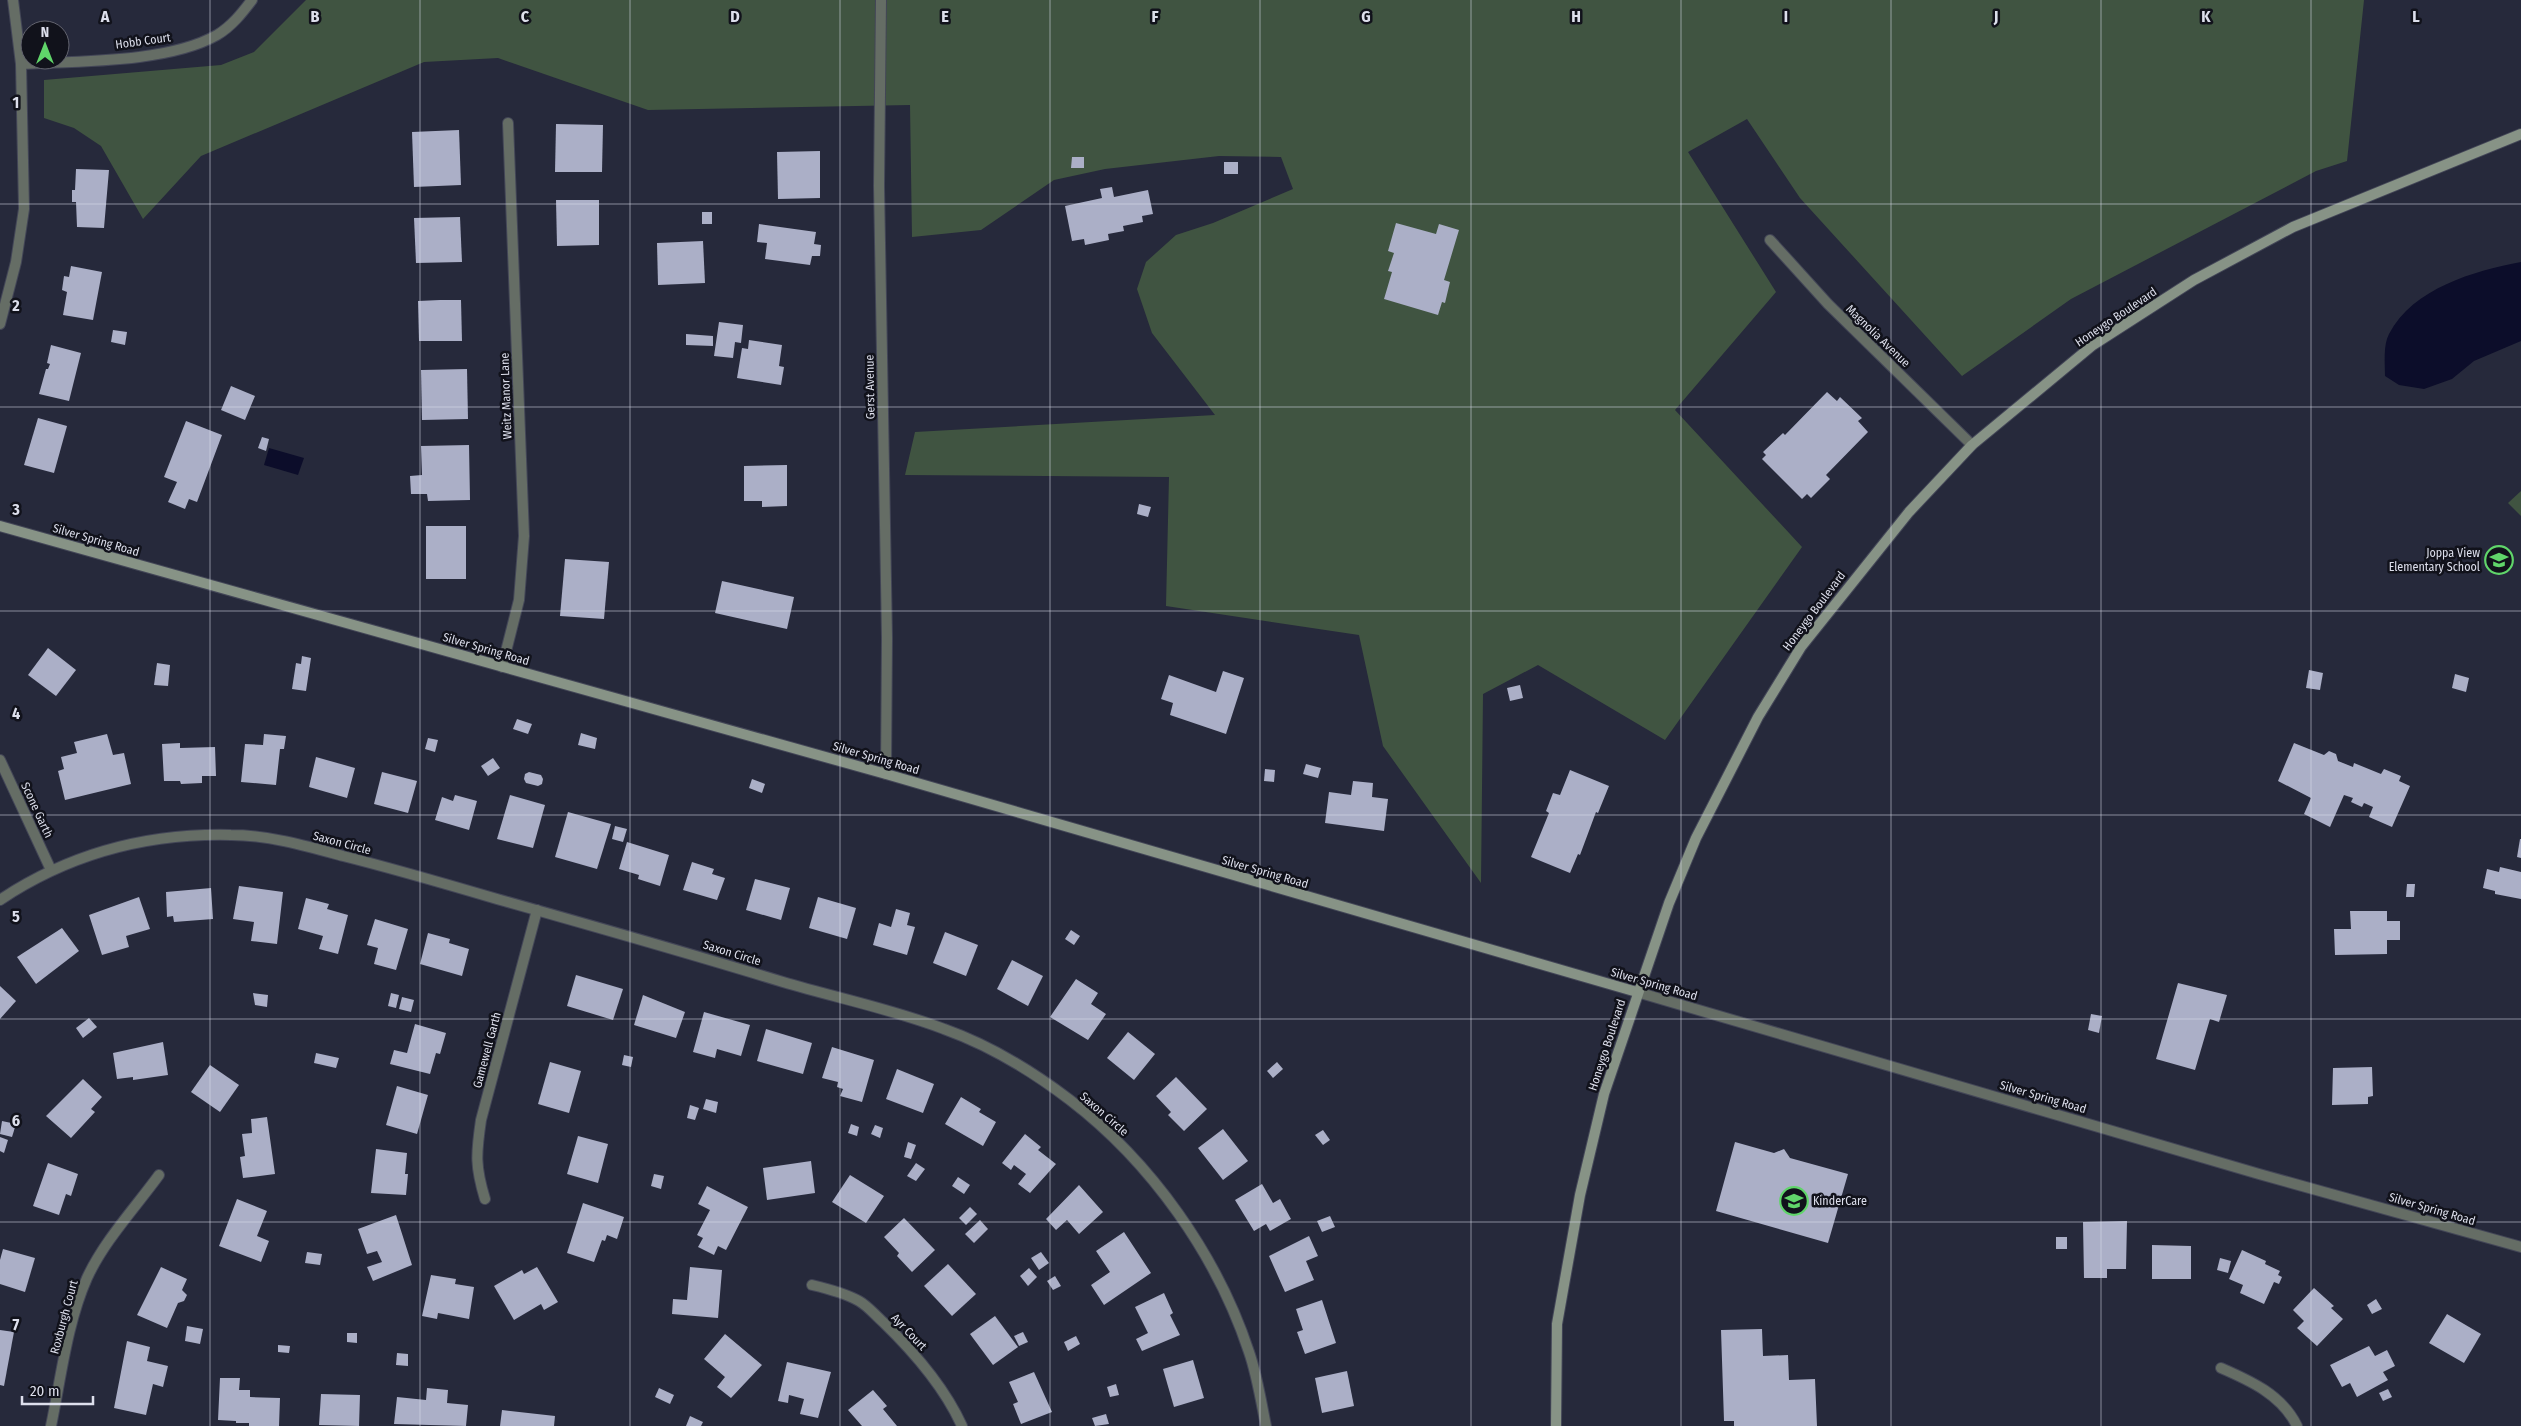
<svg xmlns="http://www.w3.org/2000/svg" width="2521" height="1426" viewBox="0 0 2521 1426" font-family="'Fira Sans Condensed',sans-serif">
<style>
.green{fill:#405441}
.water{fill:#0c0d2a}
.building{fill:#abafc7}
.lines{fill:none;stroke-linecap:round;stroke-linejoin:round}
.minor-casing{stroke:#434657;stroke-width:12}
.secondary-casing{stroke:#434657;stroke-width:12}
.minor{stroke:#656d65;stroke-width:10}
.secondary{stroke:#879386;stroke-width:10}
.grid{fill:none;stroke:#dddfec;stroke-width:1;stroke-opacity:0.55}
.labels{text-anchor:middle;stroke-width:5;stroke-linejoin:round;paint-order:stroke}
.street-label{font-size:12px;fill:#dddfec;stroke:#11121b}
.poi-label{font-size:12px;fill:#dddfec;stroke:#11121b;text-anchor:end}
.grid-label{font-size:16px;text-anchor:middle;font-weight:bold;fill:#dddfec;stroke:#11121b;stroke-width:5;stroke-linejoin:round;paint-order:stroke}
</style>
<rect width="100%" height="100%" fill="#26293b"/>
<g class="green">
<path d="M306,0H2364L2347,161L2316,171L2071,299L1962,376L1800,198L1747,119L1688,152L1776,292L1675,410L1802,547L1665,740L1538,665L1483,694L1481,883L1383,746L1359,635L1166,606L1169,477L905,475L915,432L1215,415L1152,333L1137,289L1146,262L1176,235L1213,223L1293,189L1281,157L1219,156L1105,169L1054,180L981,230L912,237L910,105L648,110L498,58L424,62L201,156L143,219L101,146L74,128L44,118V80L221,65L254,52Z"/>
<path d="M2521,491V516L2508,503Z"/>
</g>
<g class="water">
<path d="M2521,262V341L2474,361L2452,379L2424,389L2399,385L2385,376C2385,363 2383,345 2389,334C2413,288 2474,271 2521,262Z"/>
<path d="M269,448L304,458L298,475L264,465Z"/>
</g>
<g class="building">
<path d="M556,124L603,125L602,172H555Z"/>
<path d="M459,130L461,185L414,187L412,132Z"/>
<path d="M820,151V198L778,199L777,152Z"/>
<path d="M1072,157H1084V168H1071Z"/>
<rect x="1224" y="162" width="14" height="12"/>
<path d="M76,169L109,170L104,228L77,227L76,202H72V190H75Z"/>
<path d="M1112,187L1114,197L1148,190L1153,214L1142,216L1143,222L1123,226L1124,231L1108,234L1109,240L1085,245L1084,239L1072,241L1065,206L1102,198L1100,189Z"/>
<path d="M556,200H599V245L557,246Z"/>
<rect x="702" y="212" width="10" height="12"/>
<path d="M460,217L462,262L416,263L414,218Z"/>
<path d="M1396,223L1436,234L1439,224L1459,230L1444,280L1450,282L1445,303L1442,302L1438,315L1384,299L1392,272L1388,271L1394,253L1388,251Z"/>
<path d="M759,224L816,232L814,244L821,245L820,256H812L810,265L765,259L767,243L757,242Z"/>
<path d="M703,241L705,283L658,285L657,243Z"/>
<path d="M71,266L102,272L93,320L63,315L67,292L62,290L64,276L69,277Z"/>
<path d="M440,300H461L462,341H419L418,301Z"/>
<path d="M719,322L743,325L741,343L735,342L733,358L714,356Z"/>
<path d="M113,330L127,332L125,345L111,342Z"/>
<path d="M686,334L713,336V346L686,345Z"/>
<path d="M749,340L782,345L779,366L784,367L781,385L737,378L742,348L748,349Z"/>
<path d="M51,345L81,353L69,401L39,394L46,369H48L50,364L47,363Z"/>
<path d="M467,369L468,419L422,420L421,370Z"/>
<path d="M231,386L255,396L245,420L221,410Z"/>
<path d="M1827,392L1837,401L1840,397L1862,418L1858,421L1868,432L1826,475L1830,479L1811,498L1807,494L1802,499L1762,459L1766,455L1763,452L1783,433L1785,435Z"/>
<path d="M38,418L67,426L54,473L24,465Z"/>
<path d="M186,421L222,435L197,502L189,499L185,509L168,502L177,482L164,477Z"/>
<path d="M262,437L269,439L266,451L258,448Z"/>
<path d="M469,445L470,500L428,501L427,494H411L410,476L422,475L421,446Z"/>
<path d="M787,465V506L762,507V501H744V466Z"/>
<path d="M1139,504L1151,507L1148,517L1137,514Z"/>
<rect x="426" y="526" width="40" height="53"/>
<path d="M565,559L609,562L604,619L560,616Z"/>
<path d="M722,581L794,597L787,629L715,613Z"/>
<path d="M48,648L76,670L56,696L28,675Z"/>
<path d="M302,656L311,658L306,691L292,689L296,663L301,664Z"/>
<path d="M157,663L170,665L168,686L154,685Z"/>
<path d="M2309,670L2323,673L2320,690L2306,688Z"/>
<path d="M1223,671L1244,678L1226,734L1170,715L1173,703L1161,699L1169,675L1216,692Z"/>
<path d="M2455,674L2469,678L2466,692L2452,688Z"/>
<path d="M1520,685L1523,698L1510,701L1507,688Z"/>
<path d="M517,719L532,724L528,734L513,729Z"/>
<path d="M581,733L597,738L595,749L578,745Z"/>
<path d="M107,734L113,755L124,753L131,784L65,800L58,771L64,769L61,757L77,753L74,742Z"/>
<path d="M264,734L286,736L284,749H280L276,785L241,782L245,744L263,745Z"/>
<path d="M428,738L438,740L435,752L425,749Z"/>
<path d="M180,743V748L215,747L216,776H202V783L181,784L180,781H164L162,744Z"/>
<path d="M2294,743L2324,755L2329,751L2336,754L2338,761L2353,767L2354,763L2381,774L2384,769L2401,776L2399,781L2410,786L2392,827L2369,817L2373,807L2364,803L2362,807L2351,802L2353,798L2344,795L2330,827L2304,814L2311,798L2278,781Z"/>
<path d="M316,757L355,768L347,798L309,787Z"/>
<path d="M493,758L500,768L488,776L481,766Z"/>
<path d="M1306,764L1321,768L1318,778L1303,774Z"/>
<path d="M1265,769L1275,770L1274,782L1264,781Z"/>
<path d="M1570,770L1609,786L1598,813L1596,812L1580,855L1578,854L1570,873L1531,857L1549,813L1546,811L1553,793L1560,795Z"/>
<path d="M382,772L417,781L408,813L374,804Z"/>
<path d="M529,772L541,775L543,779L542,784L538,786L526,783L524,779L525,774Z"/>
<path d="M752,779L765,784L762,793L749,788Z"/>
<path d="M1353,781L1373,783L1372,797L1388,799L1384,831L1325,823L1329,792L1351,795Z"/>
<path d="M455,795L477,801L469,830L435,820L442,797L453,801Z"/>
<path d="M510,795L545,805L533,848L497,839Z"/>
<path d="M568,812L611,824L597,869L555,857Z"/>
<path d="M615,826L627,829L623,842L612,839Z"/>
<path d="M2520,839H2521V858L2517,857Z"/>
<path d="M627,842L669,855L660,886L638,879L639,875L619,869Z"/>
<path d="M692,862L714,869L712,874L725,878L717,900L683,890Z"/>
<path d="M2500,867L2521,872V899L2495,894V891L2483,888L2487,869L2499,872Z"/>
<path d="M755,879L790,888L781,920L746,910Z"/>
<path d="M2407,884H2415L2414,897H2406Z"/>
<path d="M239,886L283,892L277,944L251,941L254,922L233,919Z"/>
<path d="M211,888L213,919L174,922L173,916L167,917L166,892Z"/>
<path d="M139,897L150,929L126,936L129,947L102,955L89,915Z"/>
<path d="M818,897L856,908L847,939L809,928Z"/>
<path d="M306,898L329,904L327,909L348,915L338,954L319,949L323,936L298,929Z"/>
<path d="M896,909L910,913L907,925L915,927L907,955L873,945L879,923L891,927Z"/>
<path d="M2350,911H2387V921H2400V940H2387V954L2335,955L2334,929H2351Z"/>
<path d="M375,919L408,929L396,970L374,964L378,948L367,945Z"/>
<path d="M62,928L79,951L36,984L17,957Z"/>
<path d="M1071,930L1080,936L1074,945L1065,939Z"/>
<path d="M945,932L978,945L966,976L933,963Z"/>
<path d="M428,933L450,939L449,943L469,949L462,976L420,964Z"/>
<path d="M1012,960L1043,976L1028,1006L997,989Z"/>
<path d="M576,975L623,989L613,1020L567,1006Z"/>
<path d="M1076,979L1098,993L1091,1004L1106,1014L1088,1040L1050,1017Z"/>
<path d="M2178,983L2227,995L2219,1022L2210,1019L2195,1070L2156,1059Z"/>
<path d="M0,986L16,1001L0,1019Z"/>
<path d="M253,993L268,995L267,1007L255,1005Z"/>
<path d="M391,993L399,995L396,1008L388,1006Z"/>
<path d="M643,995L685,1012L676,1038L634,1025Z"/>
<path d="M402,997L414,1000L411,1012L399,1009Z"/>
<path d="M704,1012L750,1025L741,1056L717,1049L715,1058L693,1052Z"/>
<path d="M2091,1014L2102,1016L2099,1033L2088,1030Z"/>
<path d="M89,1018L97,1027L83,1038L76,1028Z"/>
<path d="M415,1024L446,1033L440,1054L436,1053L430,1074L390,1064L394,1050L407,1053Z"/>
<path d="M766,1029L812,1043L803,1074L757,1061Z"/>
<path d="M1128,1032L1155,1054L1134,1080L1107,1058Z"/>
<path d="M163,1042L168,1075L133,1080V1077L117,1079L113,1053Z"/>
<path d="M832,1047L874,1060L862,1102L840,1096L843,1089L837,1087L838,1082L822,1078Z"/>
<path d="M316,1053L339,1058L336,1068L314,1063Z"/>
<path d="M624,1055L633,1057L631,1067L622,1065Z"/>
<path d="M550,1062L581,1071L569,1113L538,1104Z"/>
<path d="M1277,1062L1283,1069L1273,1078L1267,1071Z"/>
<path d="M210,1065L239,1085L220,1112L191,1092Z"/>
<path d="M2372,1067L2373,1096L2368,1097V1104L2332,1105L2333,1068Z"/>
<path d="M897,1069L934,1084L923,1113L886,1099Z"/>
<path d="M1176,1077L1207,1109L1184,1131L1168,1115L1171,1112L1156,1096Z"/>
<path d="M83,1079L102,1097L91,1109L95,1112L71,1138L46,1116Z"/>
<path d="M397,1086L428,1095L417,1134L386,1125Z"/>
<path d="M961,1097L981,1109L979,1112L996,1122L983,1146L945,1124Z"/>
<path d="M706,1099L718,1102L716,1113L703,1109Z"/>
<path d="M690,1105L699,1108L695,1120L687,1118Z"/>
<path d="M267,1117L275,1174L243,1178L240,1157L245,1156L242,1134L252,1133L251,1119Z"/>
<path d="M2,1121L16,1124L12,1137L0,1134Z"/>
<path d="M851,1124L859,1127L857,1136L848,1133Z"/>
<path d="M875,1125L883,1128L880,1138L871,1134Z"/>
<path d="M1223,1129L1248,1161L1223,1180L1198,1148Z"/>
<path d="M1323,1130L1330,1140L1323,1145L1315,1135Z"/>
<path d="M1025,1134L1041,1147L1038,1150L1056,1164L1030,1193L1018,1184L1026,1174L1014,1165L1011,1170L1002,1163Z"/>
<path d="M578,1136L608,1144L598,1183L567,1174Z"/>
<path d="M0,1137L8,1140L4,1153L0,1151Z"/>
<path d="M908,1142L916,1145L911,1159L904,1157Z"/>
<path d="M1735,1142L1774,1153L1784,1149L1790,1158L1848,1174L1828,1243L1716,1211Z"/>
<path d="M376,1149L407,1153L405,1174H408L406,1195L371,1193Z"/>
<path d="M811,1161L815,1193L767,1200L763,1168Z"/>
<path d="M48,1163L78,1174L71,1196L66,1194L59,1215L33,1206Z"/>
<path d="M916,1163L925,1169L916,1181L907,1176Z"/>
<path d="M654,1174L664,1176L661,1189L651,1186Z"/>
<path d="M850,1175L884,1196L866,1223L832,1202Z"/>
<path d="M958,1177L970,1185L964,1194L952,1186Z"/>
<path d="M1262,1184L1273,1203L1280,1199L1291,1219L1270,1231L1266,1224L1254,1231L1235,1200Z"/>
<path d="M1079,1185L1103,1212L1079,1234L1067,1220L1056,1230L1046,1219Z"/>
<path d="M707,1186L748,1207L726,1250L718,1246L714,1255L698,1247L703,1238L697,1235L710,1210L698,1204Z"/>
<path d="M237,1199L267,1211L257,1236L269,1241L261,1262L219,1246Z"/>
<path d="M583,1203L624,1217L617,1239L607,1235L605,1241L602,1240L594,1262L567,1253Z"/>
<path d="M970,1207L977,1214L966,1225L959,1218Z"/>
<path d="M396,1215L412,1265L373,1281L367,1267L382,1262L377,1251L367,1254L358,1229Z"/>
<path d="M1330,1216L1335,1227L1322,1232L1317,1221Z"/>
<path d="M904,1218L935,1250L912,1272L897,1256L899,1253L884,1237Z"/>
<path d="M980,1220L988,1229L974,1243L965,1234Z"/>
<path d="M2127,1221L2126,1269H2107V1278H2084L2083,1222Z"/>
<path d="M1124,1232L1151,1273L1104,1305L1091,1285L1110,1272L1096,1251Z"/>
<path d="M1309,1236L1318,1256L1306,1261L1314,1280L1285,1292L1269,1256Z"/>
<rect x="2056" y="1237" width="11" height="12"/>
<path d="M2152,1245L2191,1246V1279H2152Z"/>
<path d="M3,1249L35,1258L25,1292L0,1284V1260Z"/>
<path d="M2242,1250L2266,1261L2265,1264L2280,1271L2278,1275L2282,1277L2279,1284L2274,1282L2264,1304L2240,1293L2243,1285L2229,1279Z"/>
<path d="M307,1252L322,1254L320,1265L305,1263Z"/>
<path d="M1041,1252L1049,1263L1039,1270L1031,1258Z"/>
<path d="M2220,1258L2231,1261L2228,1273L2217,1270Z"/>
<path d="M948,1264L976,1294L952,1316L924,1286Z"/>
<path d="M161,1267L187,1279L182,1290L187,1295L184,1301L178,1303L167,1328L137,1315Z"/>
<path d="M537,1267L558,1302L544,1310L541,1304L514,1320L494,1286L522,1270L524,1274Z"/>
<path d="M690,1267L722,1270L718,1318L672,1314L673,1299L687,1300Z"/>
<path d="M1029,1268L1037,1277L1028,1286L1020,1276Z"/>
<path d="M431,1275L456,1279L455,1284L474,1287L469,1319L438,1313L437,1319L422,1316Z"/>
<path d="M1055,1276L1061,1286L1053,1290L1047,1281Z"/>
<path d="M2314,1288L2334,1306L2331,1308L2343,1319L2317,1346L2297,1328L2304,1321L2293,1310Z"/>
<path d="M1164,1293L1173,1313L1170,1315L1180,1335L1142,1351L1136,1339L1148,1333L1135,1307Z"/>
<path d="M2376,1299L2382,1309L2372,1314L2367,1305Z"/>
<path d="M1322,1300L1336,1343L1305,1354L1297,1332L1303,1330L1296,1309Z"/>
<path d="M2447,1314L2481,1334L2464,1363L2429,1343Z"/>
<path d="M995,1316L1018,1347L993,1365L970,1334Z"/>
<path d="M187,1326L203,1329L200,1344L185,1341Z"/>
<path d="M1762,1329L1763,1356L1788,1355L1789,1380L1815,1379L1817,1426H1734V1421H1724L1721,1330Z"/>
<path d="M0,1330L14,1332L4,1386L0,1385Z"/>
<path d="M1023,1332L1028,1342L1019,1346L1014,1336Z"/>
<path d="M347,1333H357V1343L347,1342Z"/>
<path d="M725,1334L762,1365L731,1398L717,1387L725,1377L704,1359Z"/>
<path d="M1076,1336L1080,1344L1068,1351L1064,1342Z"/>
<path d="M127,1341L150,1347L147,1361L168,1366L163,1387L153,1384L146,1415L114,1408Z"/>
<path d="M278,1345L290,1346L289,1353L278,1352Z"/>
<path d="M2369,1346L2375,1356L2387,1350L2395,1366L2383,1372L2388,1380L2357,1397L2350,1383L2342,1387L2330,1365Z"/>
<path d="M397,1353L408,1354V1366L396,1365Z"/>
<path d="M1193,1360L1204,1398L1174,1407L1163,1369Z"/>
<path d="M787,1362L831,1372L818,1418L800,1414L804,1399L789,1395L788,1403L778,1401Z"/>
<path d="M1347,1371L1354,1406L1322,1413L1315,1378Z"/>
<path d="M1034,1372L1052,1412L1021,1424L1013,1404L1018,1402L1009,1382Z"/>
<path d="M220,1378H240L239,1390H250V1397L280,1398L279,1426H249V1423H236V1421L218,1420Z"/>
<path d="M1116,1384L1119,1395L1110,1397L1107,1387Z"/>
<path d="M427,1388L448,1390L447,1403L468,1405L466,1426L394,1424L397,1397L426,1400Z"/>
<path d="M659,1388L674,1395L670,1404L655,1397Z"/>
<path d="M2388,1389L2392,1397L2383,1401L2379,1393Z"/>
<path d="M873,1390L887,1406L883,1409L897,1426H862L848,1410Z"/>
<path d="M321,1394L360,1395L359,1426L319,1425Z"/>
<path d="M502,1410L555,1416L554,1426H500Z"/>
<path d="M1106,1414L1109,1424L1095,1426L1092,1418Z"/>
<path d="M690,1416L703,1422L701,1426H686Z"/>
</g>
<g class="lines">
<defs>
<g id="minor">
<path d="M881,0L879,186L887,638L886,774"/>
<path d="M21,64C77,61 168,63 217,35C232,26 242,13 252,0"/>
<path d="M1770,240L1828,304L1972,445"/>
<path d="M0,324L16,262L24,209L21,64L13,0"/>
<path d="M502,667L519,600L524,536L508,123"/>
<path d="M0,760L51,870"/>
<path d="M0,900C69,854 148,833 231,835C269,835 307,846 343,856C395,869 446,884 497,899C593,926 688,953 783,982C837,998 892,1009 944,1029C989,1045 1032,1071 1070,1100C1151,1162 1217,1255 1249,1352C1257,1375 1261,1401 1266,1426"/>
<path d="M1637,992L2259,1174L2521,1247"/>
<path d="M485,1199C475,1166 476,1154 481,1120L537,910"/>
<path d="M812,1285C829,1289 845,1293 859,1301C868,1306 875,1315 883,1322C914,1352 944,1386 962,1426"/>
<path d="M2221,1368C2251,1381 2282,1395 2297,1426"/>
<path d="M51,1426C61,1378 67,1323 87,1278C104,1241 135,1208 159,1175"/>
</g>
<g id="secondary">
<path d="M0,526L886,774L1637,992"/>
<path d="M1556,1426L1557,1324L1580,1195L1604,1094L1669,903L1696,838L1758,717L1801,647L1909,512L1972,445L2093,345L2194,280L2293,227L2521,134"/>
</g>
</defs>
<use href="#minor" class="minor-casing"/>
<use href="#secondary" class="secondary-casing"/>
<use href="#minor" class="minor"/>
<use href="#secondary" class="secondary"/>
</g>
<path class="grid" d="M210,0V1426M420,0V1426M630,0V1426M840,0V1426M1050,0V1426M1260,0V1426M1471,0V1426M1681,0V1426M1891,0V1426M2101,0V1426M2311,0V1426M0,204H2521M0,407H2521M0,611H2521M0,815H2521M0,1019H2521M0,1222H2521"/>
<defs>
<symbol id="school-ring" viewBox="-11 -11 22 22"><circle r="9.5" fill="#11121b" stroke="#60d56a" stroke-width="1.5"/><path d="M0-5L7-2L0 1L-7-2ZM-4 1L0 2.5L4 1V4Q0 6-4 4Z" fill="#60d56a"/></symbol>
</defs>
<g fill-rule="evenodd">
<use href="#school-ring" x="2483" y="544" width="32" height="32"/>
<use href="#school-ring" x="1778" y="1185" width="32" height="32"/>
</g>
<g class="labels">
<g class="street-label">
<text transform="translate(143 41) rotate(-8)" y="4">Hobb Court</text>
<text transform="translate(2116 317) rotate(-34)" y="4">Honeygo Boulevard</text>
<text transform="translate(1878 336) rotate(44)" y="4">Magnolia Avenue</text>
<text transform="translate(870 387) rotate(-91)" y="4">Gerst Avenue</text>
<text transform="translate(506 396) rotate(-92)" y="4">Weitz Manor Lane</text>
<text transform="translate(96 540) rotate(16)" y="4">Silver Spring Road</text>
<text transform="translate(1814 611) rotate(-53)" y="4">Honeygo Boulevard</text>
<text transform="translate(486 649) rotate(16)" y="4">Silver Spring Road</text>
<text transform="translate(876 758) rotate(16)" y="4">Silver Spring Road</text>
<text transform="translate(37 810) rotate(65)" y="4">Scone Garth</text>
<text transform="translate(342 843) rotate(15)" y="4">Saxon Circle</text>
<text transform="translate(1265 872) rotate(16)" y="4">Silver Spring Road</text>
<text transform="translate(732 953) rotate(17)" y="4">Saxon Circle</text>
<text transform="translate(1654 984) rotate(16)" y="4">Silver Spring Road</text>
<text transform="translate(1607 1045) rotate(-72)" y="4">Honeygo Boulevard</text>
<text transform="translate(487 1050) rotate(-75)" y="4">Gamewell Garth</text>
<text transform="translate(2043 1097) rotate(16)" y="4">Silver Spring Road</text>
<text transform="translate(1104 1114) rotate(41)" y="4">Saxon Circle</text>
<text transform="translate(2432 1209) rotate(16)" y="4">Silver Spring Road</text>
<text transform="translate(64 1317) rotate(-75)" y="4">Roxburgh Court</text>
<text transform="translate(909 1332) rotate(46)" y="4">Ayr Court</text>
</g>
<g class="poi-label">
<text x="2480" y="557">Joppa View<tspan x="2480" dy="14">Elementary School</tspan></text>
<text x="1813" y="1205" text-anchor="start">KinderCare</text>
</g>
</g>
<g class="grid-label">
<text x="105" y="22">A</text>
<text x="315" y="22">B</text>
<text x="525" y="22">C</text>
<text x="735" y="22">D</text>
<text x="945" y="22">E</text>
<text x="1155" y="22">F</text>
<text x="1366" y="22">G</text>
<text x="1576" y="22">H</text>
<text x="1786" y="22">I</text>
<text x="1996" y="22">J</text>
<text x="2206" y="22">K</text>
<text x="2416" y="22">L</text>
<text x="16" y="108">1</text>
<text x="16" y="311">2</text>
<text x="16" y="515">3</text>
<text x="16" y="719">4</text>
<text x="16" y="922">5</text>
<text x="16" y="1126">6</text>
<text x="16" y="1330">7</text>
</g>
<g transform="translate(45 45)"><circle r="24" fill="#11121b" stroke="#63646f"/>
<path d="M0-4L9 19L0 12L-9 19Z" fill="#60d56a"/>
<text y="-8" font-size="14" font-weight="bold" text-anchor="middle" fill="#dddfec">N</text>
</g>
<path d="M22 1396v8h71v-8" fill="none" stroke="#dddfec" stroke-width="2.5"/>
<text x="30" y="1396" font-size="15" fill="#dddfec" stroke="#11121b" stroke-width="4" paint-order="stroke">20 m</text>
</svg>
